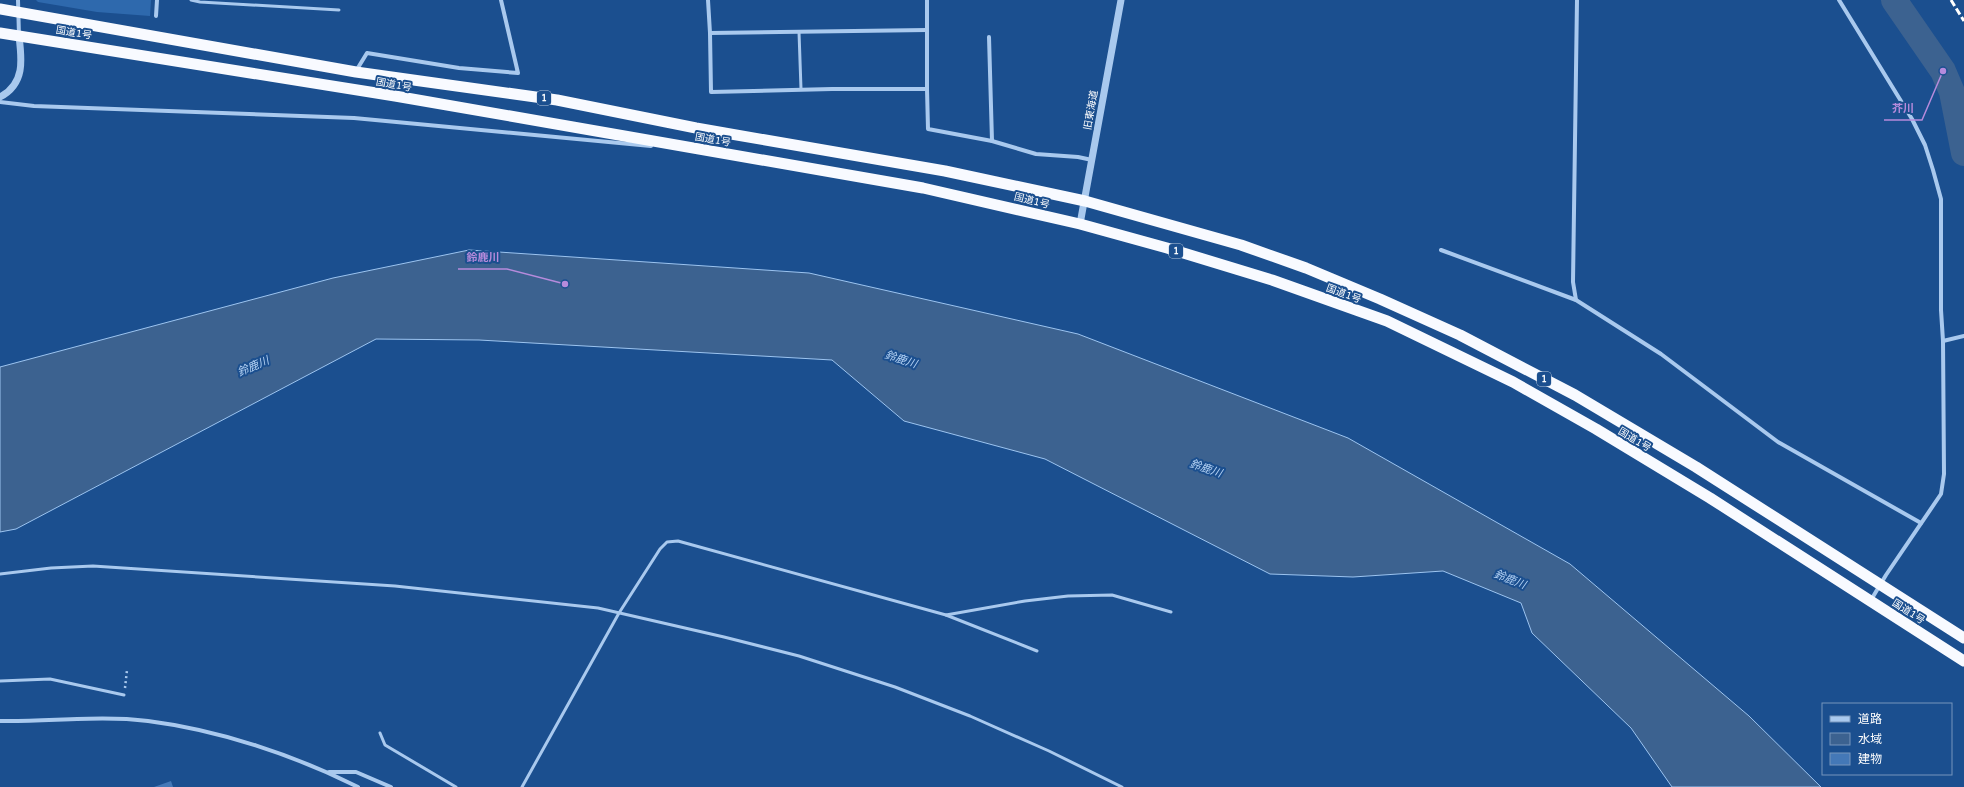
<svg xmlns="http://www.w3.org/2000/svg" width="1964" height="787" viewBox="0 0 1964 787" font-family="'Varela Round','Noto Sans JP',sans-serif">
<style>
.green{fill:#2e69ad}
.water{fill:#3c6290;stroke:#9cc4f0}
.lines{fill:none;stroke-linecap:round;stroke-linejoin:round}
.river{stroke:#3c6290;stroke-width:26}
.building{fill:#4478b7}
.path{stroke:#a9c9ee;stroke-width:2.5;stroke-dasharray:2 3;stroke-linecap:butt}
.service{stroke:#a9c9ee;stroke-width:3}
.minor{stroke:#a9c9ee;stroke-width:4}
.tertiary{stroke:#a9c9ee;stroke-width:7}
.trunk{stroke:#f8faff;stroke-width:11}
.rail{stroke:#fff;stroke-width:3;stroke-dasharray:7 3;stroke-linecap:butt}
.labels{text-anchor:middle;stroke-width:4;stroke-linejoin:round;paint-order:stroke}
.shield{fill:#1b4f8f;stroke:#bbcadd;stroke-width:1}
.shield-label{font-size:9px;font-weight:bold;fill:#fff}
.street-label{font-size:10px;fill:#fff;stroke:#1b4f8f}
.water-label{font-size:11px;font-style:italic;fill:#b5d3f5;stroke:#1b4f8f}
.leader{fill:none;stroke:#b68bdc;stroke-width:1.5}
.callout-dot{fill:#b68bdc;stroke:#1b4f8f;stroke-width:1.5}
.callout-label{font-size:11px;text-anchor:middle;font-weight:bold;fill:#b68bdc;stroke:#1b4f8f;stroke-width:4;stroke-linejoin:round;paint-order:stroke}
</style>
<rect width="100%" height="100%" fill="#1b4f8f"/>
<path class="green" d="M36,0H151L150,16L97,12L38,2Z"/>
<path class="water" d="M469,250L809,273L1078,334L1348,438L1570,564L1749,716L1821,787H1672L1631,728L1532,633L1521,603L1443,571L1353,577L1270,574L1045,459L904,421L832,360L479,340L376,339L16,529L0,532V367L333,278Z"/>
<g class="lines">
<path class="river" d="M1894,0L1943,71L1952,92L1964,153"/>
</g>
<path class="building" d="M171,781L173,787H154Z"/>
<g class="lines">
<path class="path" d="M125,688L127,670"/>
<g class="service">
<path d="M191,0L200,2L339,10"/>
<path d="M799,32L801,89"/>
<path d="M0,574L51,568L93,566L395,586L598,608L724,637L799,656L895,687L970,716L1049,751L1122,787"/>
<path d="M946,615L1025,601L1068,596L1112,595L1171,612"/>
<path d="M0,681L50,679L124,695"/>
<path d="M380,733L385,745L456,787"/>
<path d="M522,787L619,613L660,549L667,542L678,541L946,615L1037,651"/>
</g>
<g class="minor">
<path d="M18,0L19,36"/>
<path d="M708,0L710,33L711,92L832,89H927V0"/>
<path d="M1839,0L1912,119L1925,145L1933,170L1941,199V310L1943,341"/>
<path d="M156,16L157,0"/>
<path d="M710,33L927,30"/>
<path d="M989,37L992,141"/>
<path d="M356,71L367,53L459,68L518,73L501,0"/>
<path d="M927,89L928,129L992,141L1036,154L1078,157L1092,160"/>
<path d="M0,102L34,106L354,118L651,146"/>
<path d="M1441,250L1576,300L1661,354L1778,442L1921,523"/>
<path d="M1576,300L1573,282L1577,0"/>
<path d="M1871,600L1886,575L1941,494L1944,474L1943,341L1964,336"/>
<path d="M0,721C49,722 99,715 148,721C219,730 294,755 358,787"/>
<path d="M329,772H356L391,787"/>
</g>
<g class="tertiary">
<path d="M0,97C25,84 22,60 19,36"/>
<path d="M1080,224L1121,0"/>
</g>
<g class="trunk">
<path d="M0,9L356,72L557,100L696,128L945,171L1085,201L1241,245L1306,268L1380,299L1460,335L1575,395L1696,467L1964,638"/>
<path d="M0,33L395,96L923,188L1080,224L1167,248L1272,280L1387,321L1513,382L1596,429L1710,498L1964,661"/>
</g>
<path class="rail" d="M1951,0L1964,21"/>
</g>
<g class="labels">
<g class="shield">
<rect x="537" y="91" width="14" height="14" rx="3"/>
<rect x="1169" y="244" width="14" height="14" rx="3"/>
<rect x="1537" y="372" width="14" height="14" rx="3"/>
</g>
<g class="shield-label">
<text x="544" y="101">1</text>
<text x="1176" y="254">1</text>
<text x="1544" y="382">1</text>
</g>
<g class="street-label">
<text transform="translate(74 32) rotate(9)" y="4">国道1号</text>
<text transform="translate(394 84) rotate(10)" y="4">国道1号</text>
<text transform="translate(1090 110) rotate(-80)" y="4">旧東海道</text>
<text transform="translate(713 139) rotate(10)" y="4">国道1号</text>
<text transform="translate(1032 200) rotate(14)" y="4">国道1号</text>
<text transform="translate(1344 293) rotate(20)" y="4">国道1号</text>
<text transform="translate(1635 439) rotate(31)" y="4">国道1号</text>
<text transform="translate(1909 611) rotate(33)" y="4">国道1号</text>
</g>
<g class="water-label">
<text transform="translate(901 359) rotate(18)" y="4">鈴鹿川</text>
<text transform="translate(253 366) rotate(-24)" y="4">鈴鹿川</text>
<text transform="translate(1206 468) rotate(19)" y="4">鈴鹿川</text>
<text transform="translate(1510 579) rotate(21)" y="4">鈴鹿川</text>
</g>
</g>
<path class="leader" d="M1943 71L1922 120H1884M565 284L507 269H458"/>
<g class="callout-dot">
<circle cx="1943" cy="71" r="4"/>
<circle cx="565" cy="284" r="4"/>
</g>
<g class="callout-label">
<text x="1903" y="112">芥川</text>
<text x="483" y="261">鈴鹿川</text>
</g>
<rect x="1822" y="703" width="130" height="72" fill="#1b4f8f" stroke="#7695bc"/>
<rect x="1830" y="716" width="20" height="6" fill="#a9c9ee" stroke="#7695bc"/>
<text x="1858" y="723" font-size="12" fill="#ffffff">道路</text>
<rect x="1830" y="733" width="20" height="12" fill="#3c6290" stroke="#7695bc"/>
<text x="1858" y="743" font-size="12" fill="#ffffff">水域</text>
<rect x="1830" y="753" width="20" height="12" fill="#4478b7" stroke="#7695bc"/>
<text x="1858" y="763" font-size="12" fill="#ffffff">建物</text>
</svg>
